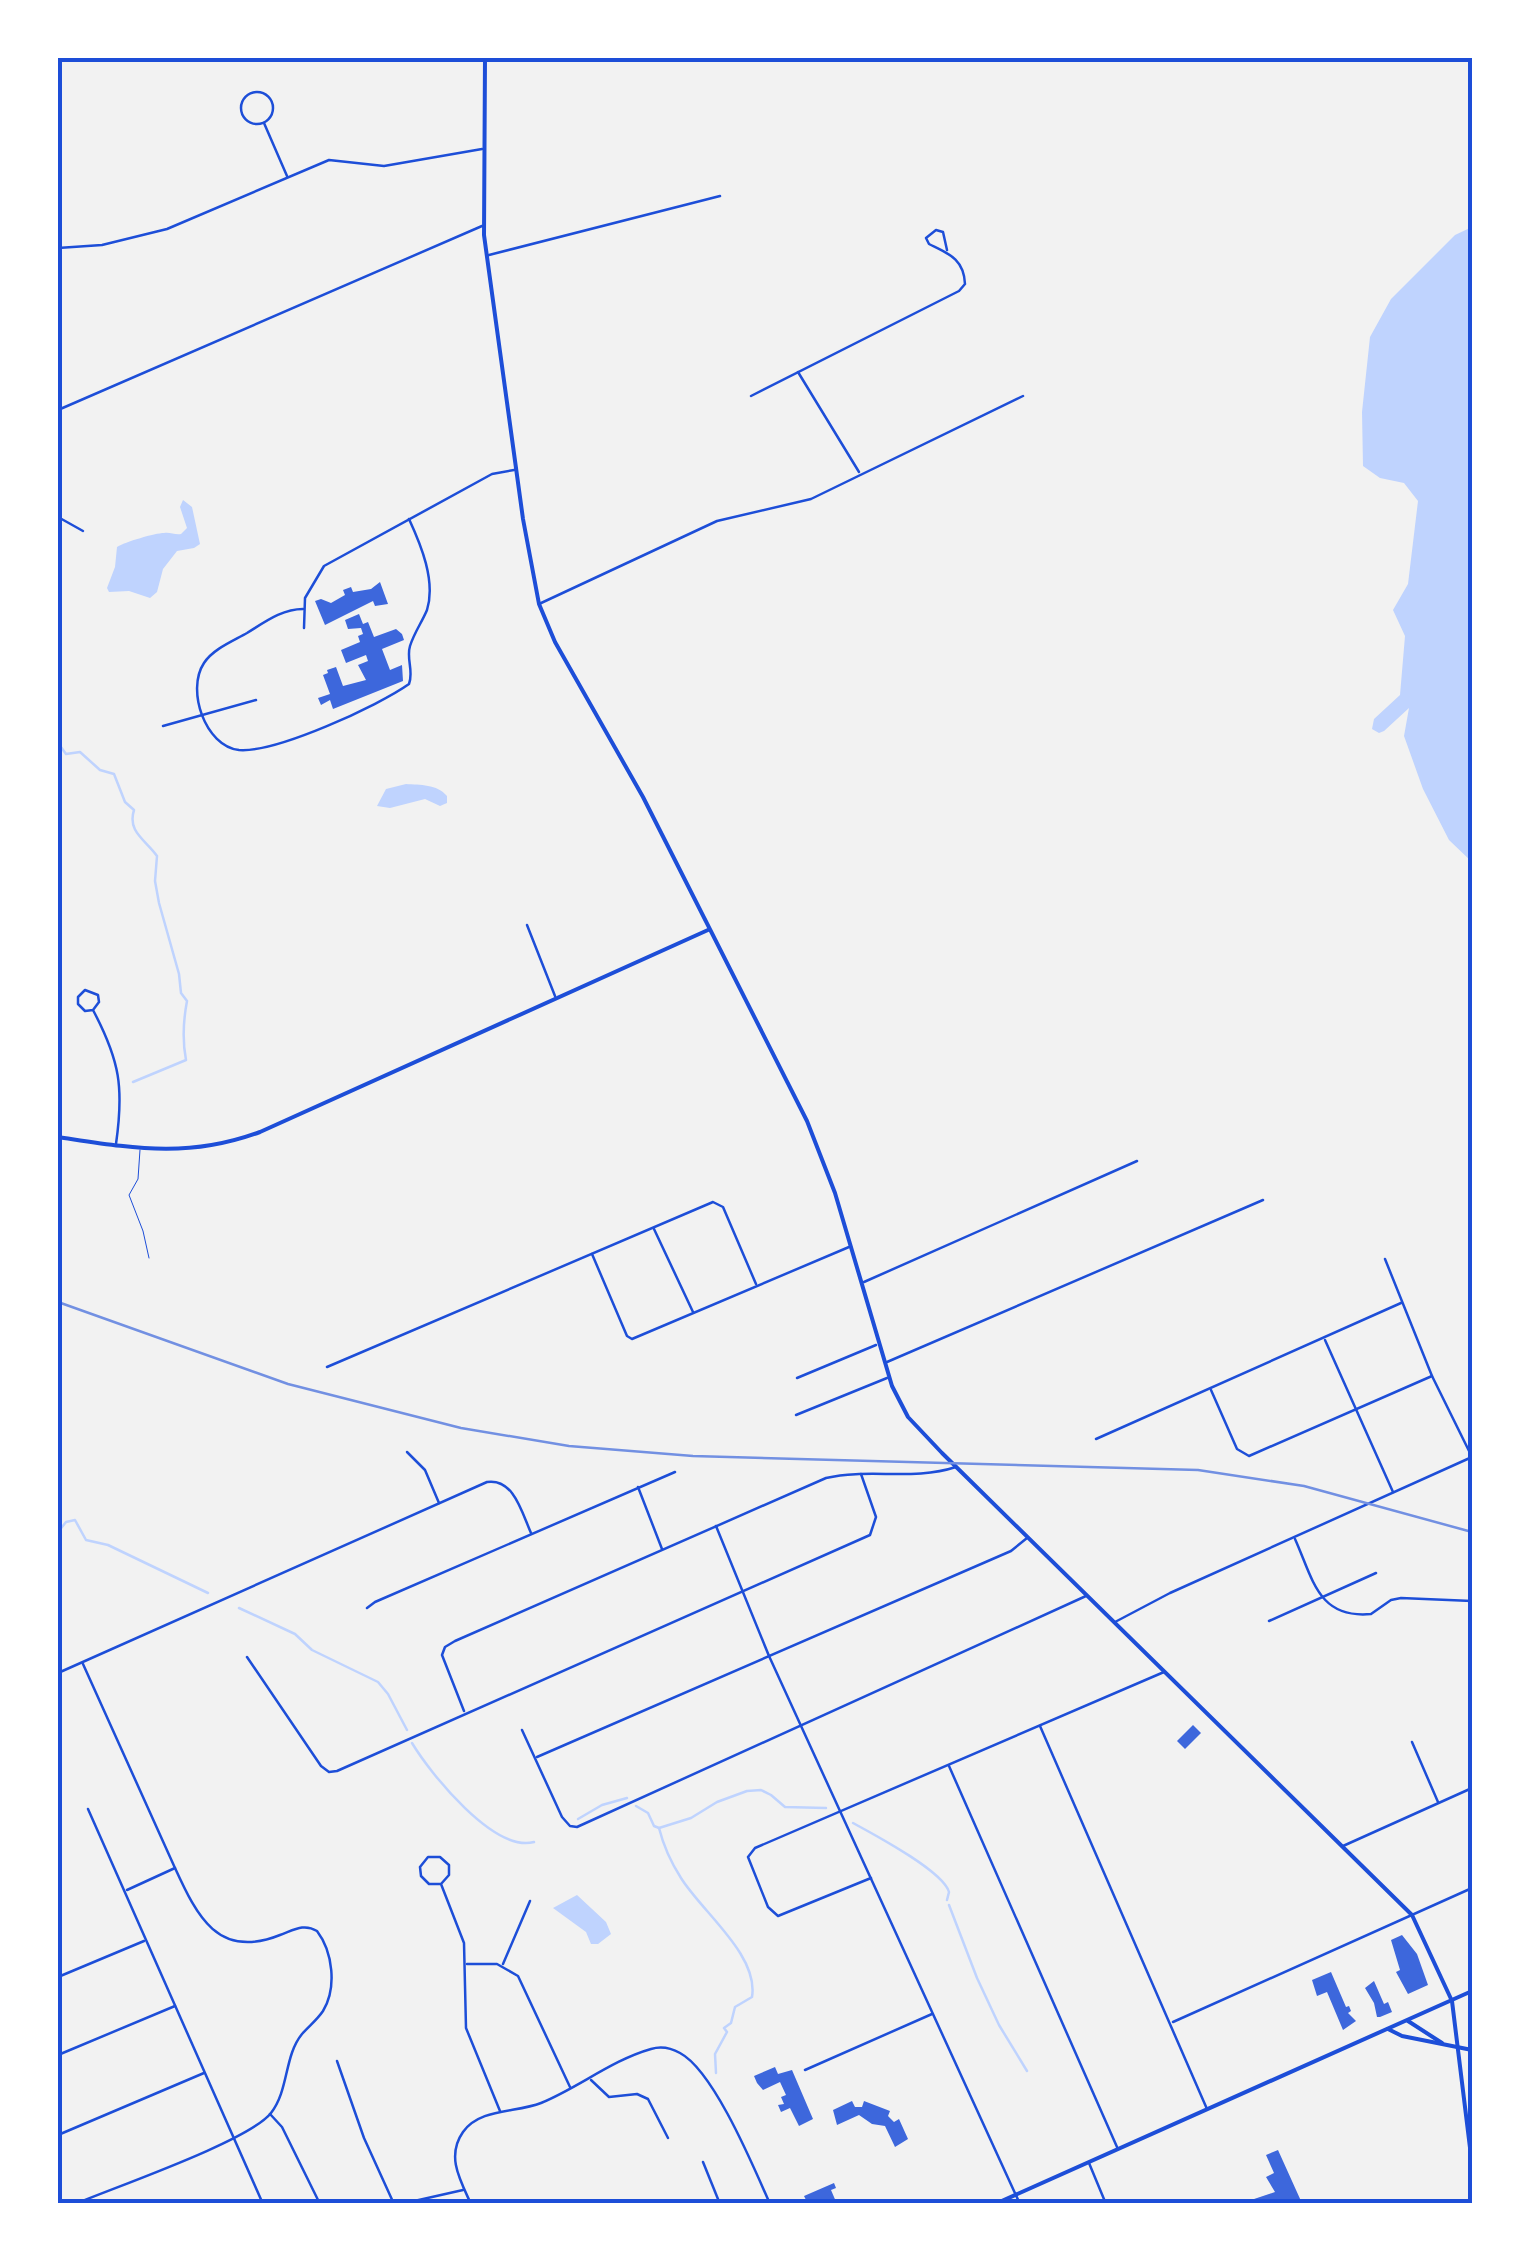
<svg xmlns="http://www.w3.org/2000/svg" width="1530" height="2261" viewBox="0 0 1530 2261" font-family="'Varela Round',sans-serif">
<style>
.water{fill:#bfd3fe}
.lines{fill:none;stroke-linecap:round;stroke-linejoin:round}
.stream{stroke:#bfd3fe;stroke-width:2.5}
.building{fill:#3d67dc}
.service{stroke:#1d4ed8;stroke-width:1}
.minor{stroke:#1d4ed8;stroke-width:2.5}
.tertiary{stroke:#1d4ed8;stroke-width:4}
.secondary{stroke:#1d4ed8;stroke-width:4}
.primary{stroke:#1d4ed8;stroke-width:4}
.rail{stroke:#7290e2;stroke-width:2.5}
.neatline{fill:none;stroke:#1d4ed8;stroke-width:4}
</style>
<rect width="100%" height="100%" fill="#f2f2f2"/>
<g class="water">
<path d="M1472,227V862L1449,840L1423,789L1404,736L1409,708L1384,731L1379,733L1372,729L1374,719L1400,695L1405,636L1393,610L1408,584L1418,501L1404,483L1380,478L1363,466L1362,412L1370,337L1391,299L1455,235Z"/>
<path d="M183,500L192,507L200,544L194,548L177,551L163,569L157,592L150,598L129,591L109,592L107,588L115,567L117,547C125,542 155,533 164,533C170,532 175,535 181,534L187,528L180,507Z"/>
<path d="M406,784C420,785 437,784 447,796V803L440,806L425,799L390,808L377,806L386,789Z"/>
<path d="M577,1895L606,1922L611,1934L598,1944H591L586,1932L553,1908Z"/>
</g>
<g class="lines">
<g class="stream">
<path d="M58,743L66,754L80,752L100,770L114,774L125,802L134,810C127,832 146,840 157,856L155,881L159,903L179,974L181,993L187,1001C183,1022 182,1039 186,1060L133,1082"/>
<path d="M58,1532L66,1522L75,1520L86,1540L108,1545L208,1593"/>
<path d="M239,1608L295,1634L312,1650L378,1682L388,1694L407,1730"/>
<path d="M412,1743C430,1773 494,1853 534,1842"/>
<path d="M636,1806L648,1813L654,1826L659,1828L691,1818L717,1802L747,1791L761,1790L771,1795L785,1807L826,1808"/>
<path d="M578,1819L602,1805L627,1798"/>
<path d="M853,1823C875,1835 943,1871 949,1892L947,1900"/>
<path d="M659,1828C663,1844 672,1864 681,1878C702,1912 759,1955 752,1997L735,2007L731,2023L724,2028L727,2032L715,2054L716,2073"/>
<path d="M949,1905L977,1978L999,2025L1027,2071"/>
</g>
</g>
<g class="building">
<path d="M380,582L388,604L375,606L373,601L325,625L315,601L321,599L331,603L345,595L343,590L351,587L353,592L371,589Z"/>
<path d="M359,614L363,624L368,622L374,637L396,629L402,634L404,640L382,649L390,670L402,665L403,681L333,709L330,700L321,705L318,698L330,694L323,675L328,673L327,670L336,667L343,686L366,680L358,665L368,661L366,655L346,663L341,650L360,642L358,636L363,634L361,628L348,629L345,620Z"/>
<path d="M1193,1725L1201,1733L1185,1749L1177,1741Z"/>
<path d="M1402,1935L1417,1954L1428,1985L1408,1994L1396,1972L1400,1970L1391,1940Z"/>
<path d="M1331,1972L1346,2007L1349,2006L1351,2011L1348,2013L1356,2021L1343,2030L1327,1992L1317,1996L1312,1980Z"/>
<path d="M1374,1981L1384,2004L1388,2002L1392,2012L1380,2017H1377L1374,2003L1365,1988Z"/>
<path d="M775,2067L778,2074L792,2070L813,2119L799,2126L790,2108L781,2112L778,2105L784,2104L781,2097L786,2095L780,2082L763,2090L757,2083L754,2076Z"/>
<path d="M852,2101L855,2107H862L864,2101L890,2111L888,2116L894,2122L899,2119L908,2139L895,2147L885,2126L872,2124L859,2115L837,2125L833,2110Z"/>
<path d="M1278,2150L1301,2201L1252,2204L1254,2199L1275,2192L1266,2177L1274,2173L1266,2155Z"/>
<path d="M834,2183L836,2188L831,2190L837,2204H808L804,2196Z"/>
</g>
<g class="lines">
<path class="service" d="M140,1150L138,1179L129,1195L143,1231L149,1258"/>
<g class="minor">
<circle cx="257" cy="108" r="16"/>
<path d="M264,123L287,176"/>
<path d="M58,248L102,245L167,229L329,160L384,166L482,149"/>
<path d="M489,255L720,196"/>
<path d="M798,372L859,472"/>
<path d="M751,396L959,291L965,284C964,258 947,253 929,244L926,238L936,230L943,232L947,250"/>
<path d="M58,410L482,226"/>
<path d="M58,517L83,531"/>
<path d="M539,604L717,521L811,499L1023,396"/>
<path d="M303,609C282,609 265,622 247,633C233,641 213,649 204,663C186,690 205,746 239,750C276,753 378,706 409,684C414,671 406,659 410,646C414,633 422,622 427,610C436,581 421,545 409,519"/>
<path d="M304,628L305,598L324,566L492,474L514,470"/>
<path d="M163,726L256,700"/>
<path d="M527,925L555,996"/>
<path d="M93,1010L85,1011L78,1004V997L85,990L98,995L99,1002L93,1010C120,1061 124,1088 116,1144"/>
<path d="M654,1229L693,1312"/>
<path d="M592,1254L627,1336L632,1339L849,1247"/>
<path d="M1385,1259L1432,1376L1472,1457"/>
<path d="M864,1282L1137,1161"/>
<path d="M1325,1340L1393,1492"/>
<path d="M887,1362L1263,1200"/>
<path d="M327,1367L713,1202L723,1207L756,1284"/>
<path d="M797,1378L876,1345"/>
<path d="M1211,1390L1237,1449L1249,1456L1432,1376"/>
<path d="M796,1415L887,1378"/>
<path d="M1096,1439L1401,1303"/>
<path d="M407,1452L425,1470L439,1503"/>
<path d="M638,1487L662,1549"/>
<path d="M716,1526L769,1656L1020,2204"/>
<path d="M1295,1539C1313,1579 1318,1619 1371,1614L1391,1600L1401,1598L1472,1601"/>
<path d="M367,1608L375,1602L675,1472"/>
<path d="M1269,1621L1376,1573"/>
<path d="M1115,1622L1170,1593L1472,1457"/>
<path d="M247,1657L321,1766L329,1772L337,1771L870,1535L876,1517L861,1474"/>
<path d="M83,1664L175,1868L127,1890"/>
<path d="M58,1673L487,1482C514,1478 522,1513 531,1533"/>
<path d="M464,1711L442,1655L445,1647L455,1641L826,1478C869,1468 913,1481 956,1467"/>
<path d="M1040,1726L1207,2109"/>
<path d="M522,1730L562,1817L570,1826L577,1827L1086,1596"/>
<path d="M1412,1742L1438,1802"/>
<path d="M537,1757L1011,1551L1027,1538"/>
<path d="M949,1766L1117,2147"/>
<path d="M88,1809L263,2204"/>
<path d="M1343,1846L1472,1788"/>
<path d="M871,1878L778,1916L768,1907L748,1857L755,1848L1164,1672"/>
<path d="M441,1884L449,1875V1865L440,1857H428L420,1867L421,1876L429,1884H441L464,1943L466,2028L500,2111"/>
<path d="M467,1964H497L518,1976L570,2087"/>
<path d="M503,1964L530,1901"/>
<path d="M58,1977L144,1941"/>
<path d="M1173,2022L1472,1888"/>
<path d="M58,2055L175,2006"/>
<path d="M337,2061L364,2138L394,2204"/>
<path d="M805,2070L932,2014"/>
<path d="M591,2080L609,2097L637,2094L648,2099L668,2138"/>
<path d="M270,2114L282,2127L320,2204"/>
<path d="M58,2135L204,2073"/>
<path d="M703,2162L720,2204"/>
<path d="M1089,2163L1106,2204"/>
<path d="M75,2204C115,2187 249,2141 271,2113C289,2090 284,2056 302,2034C309,2026 317,2020 323,2011C337,1988 333,1952 317,1931C304,1923 294,1930 280,1935C218,1960 197,1916 175,1868"/>
<path d="M401,2204L463,2190"/>
<path d="M471,2204C460,2180 446,2156 463,2132C480,2108 516,2113 541,2103C578,2088 612,2060 651,2049C661,2046 671,2048 680,2053C714,2071 754,2168 770,2204"/>
</g>
<path class="tertiary" d="M58,1137C132,1148 187,1159 260,1132L708,930"/>
<path class="secondary" d="M485,58L484,235L523,519L539,604L555,642L643,797L807,1121L835,1193L892,1386L908,1417L942,1453L1412,1915L1452,2001L1472,2164"/>
<g class="primary">
<path d="M1408,2021L1442,2043"/>
<path d="M1388,2029L1402,2036L1472,2050"/>
<path d="M995,2204L1472,1991"/>
</g>
<path class="rail" d="M58,1302L288,1384L461,1428L569,1446L693,1456L1198,1470L1304,1486L1472,1532"/>
</g>
<rect width="1530" height="2261" fill="none" stroke="#ffffff" stroke-width="120"/>
<rect x="60" y="60" width="1410" height="2141" class="neatline"/>
</svg>
